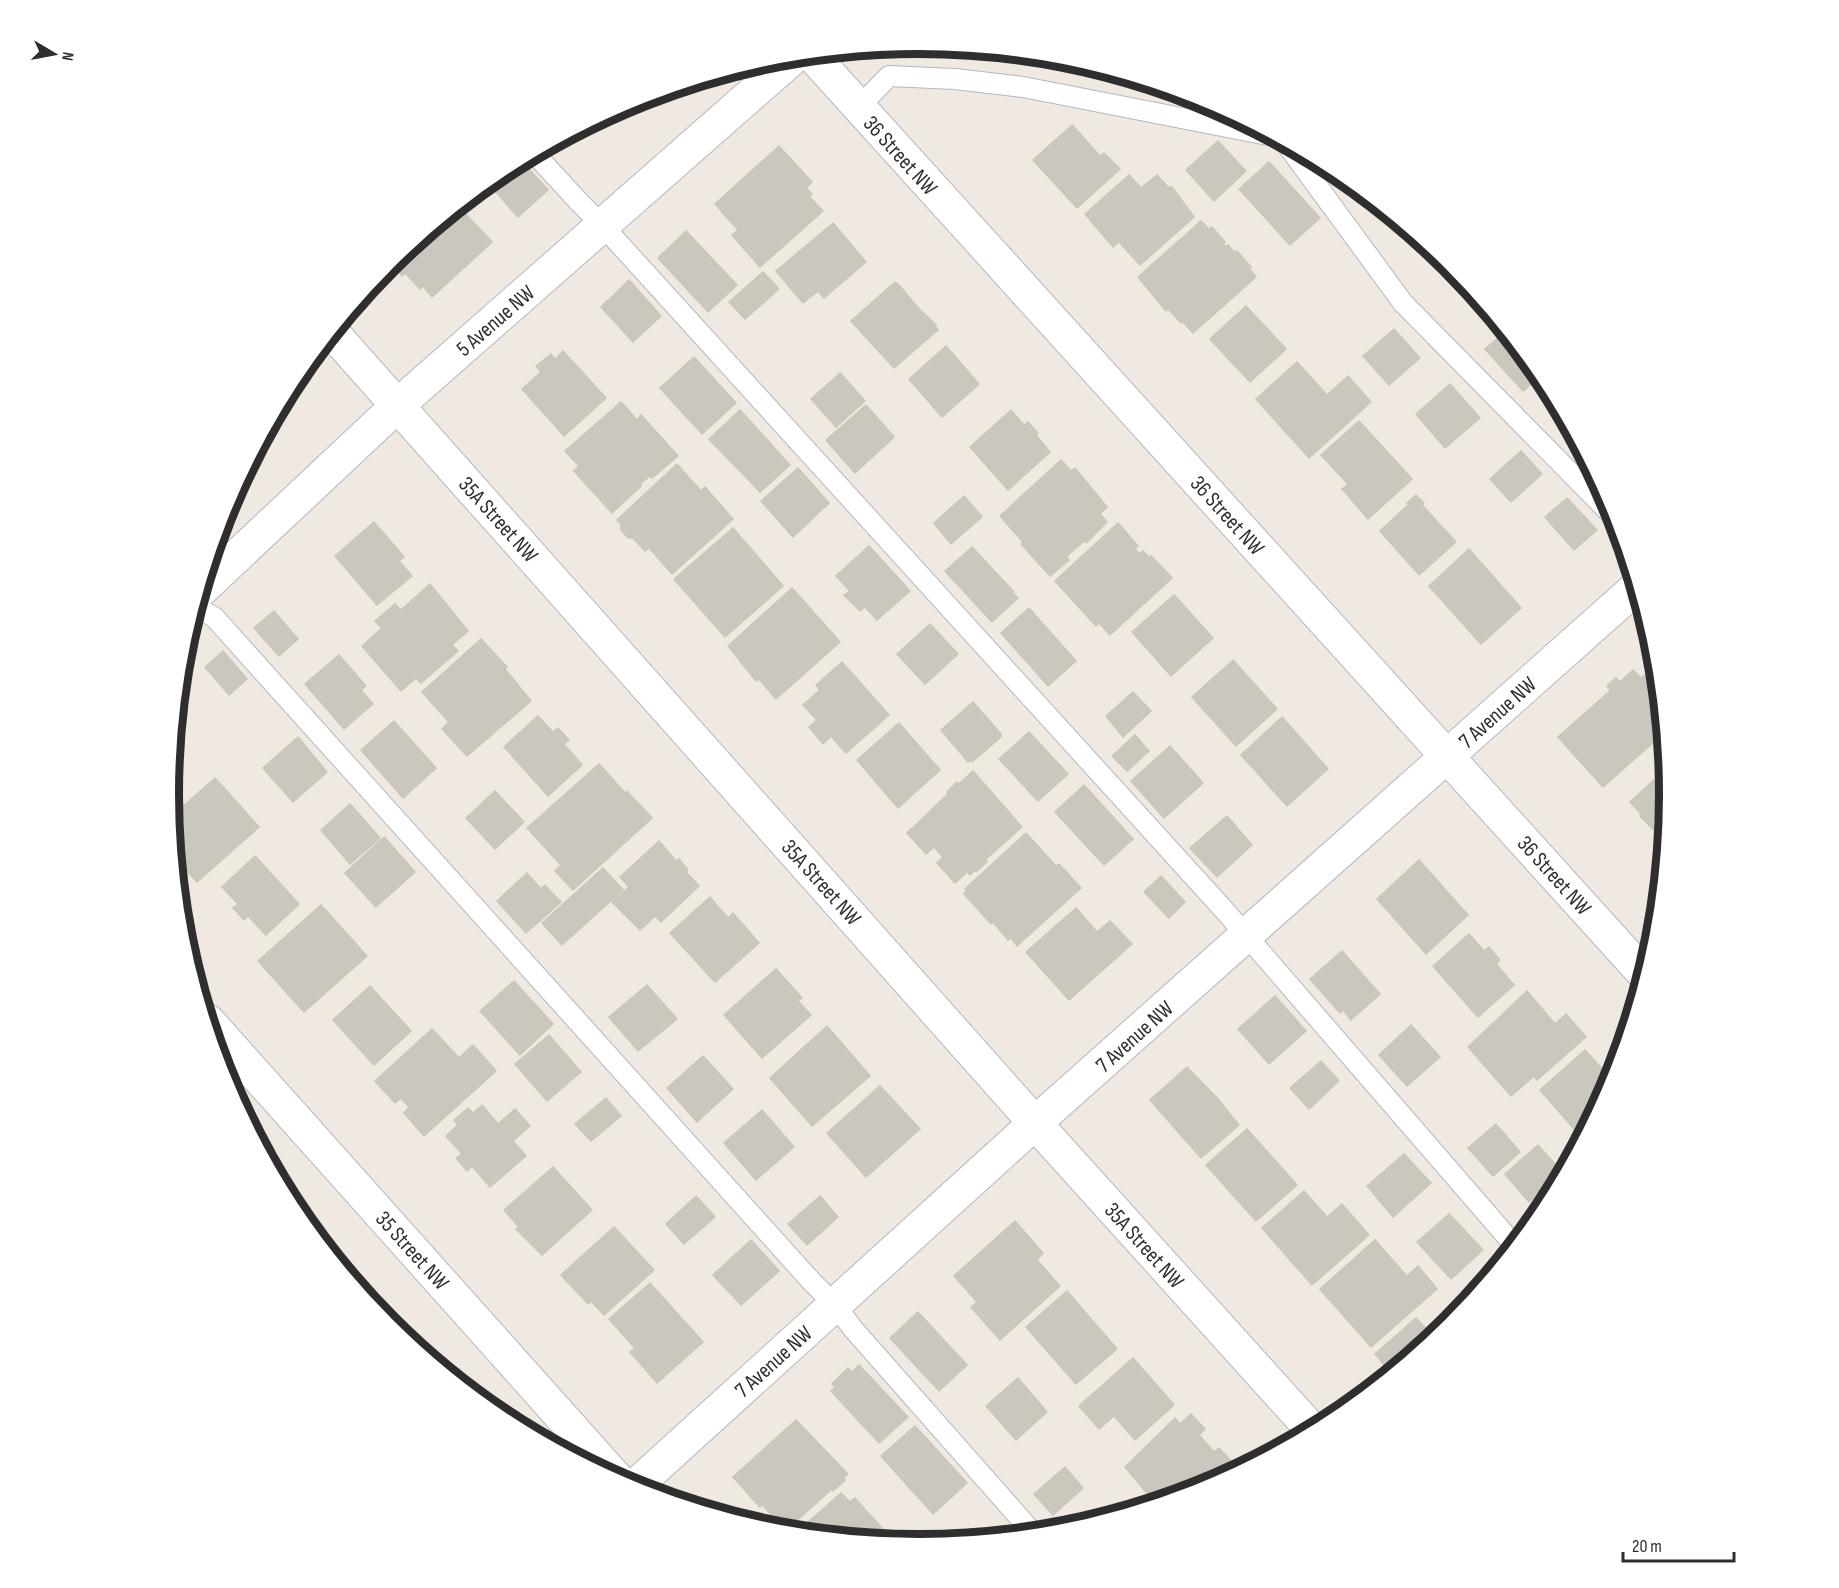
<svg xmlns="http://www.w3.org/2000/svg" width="1839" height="1588" viewBox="0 0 1839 1588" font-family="'Sofia Sans Condensed',sans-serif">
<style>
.building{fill:#cbc7bf;stroke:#cbc5ba;stroke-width:1.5}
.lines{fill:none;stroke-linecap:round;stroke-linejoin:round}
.service-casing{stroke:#b4b7c1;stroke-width:22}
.minor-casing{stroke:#b4b7c1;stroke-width:35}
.service{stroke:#fff;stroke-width:20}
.minor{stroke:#fff;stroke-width:33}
.labels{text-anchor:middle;stroke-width:4.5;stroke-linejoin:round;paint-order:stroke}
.street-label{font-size:22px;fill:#2e2e2e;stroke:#fff}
.rim{fill:none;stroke:#2e2e2e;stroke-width:8}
</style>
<rect width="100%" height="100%" fill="#efe9e1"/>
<g class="building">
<path d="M920,44L991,51L982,60L916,47Z"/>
<path d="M1072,125L1100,156L1104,153L1120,169L1077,208L1033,160Z"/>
<path d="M1218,141L1246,171L1214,201L1186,170Z"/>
<path d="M779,146L812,182L806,188L812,194L809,196L823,211L760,267L732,235L738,230L715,204Z"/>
<path d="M521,160L548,190L518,217L487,182L503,170Z"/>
<path d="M1269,162L1320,218L1290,245L1239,189Z"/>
<path d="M1129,175L1141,188L1157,175L1168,187H1172L1194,217L1140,265L1119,242L1113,247L1085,214Z"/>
<path d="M457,207L463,213L464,212L492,242L432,297L423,286L420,289L405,273L402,276L390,262Z"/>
<path d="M1201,221L1209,229L1212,227L1225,242L1223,244L1226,247L1228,245L1235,253L1237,251L1251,267L1249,268L1256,277L1193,333L1182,321L1181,323L1168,309L1166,311L1138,277Z"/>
<path d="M833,223L866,262L824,298L818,291L803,303L776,271Z"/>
<path d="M686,231L737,285L708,312L658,258Z"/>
<path d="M763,272L779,289L745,319L729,302Z"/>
<path d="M629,280L661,316L633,342L601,307Z"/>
<path d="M895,282L899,285L920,310L936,325L935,326L938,330L894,368L851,321Z"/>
<path d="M1246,306L1286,349L1250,382L1210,339Z"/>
<path d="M1394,329L1420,358L1389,385L1363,356Z"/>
<path d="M1506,331L1542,375L1523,391L1485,349Z"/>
<path d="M946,346L979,384L942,417L909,379Z"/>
<path d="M563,351L606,398L564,436L522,389L541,372L536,366L551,354L555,359Z"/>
<path d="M694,357L736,403L702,434L660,388Z"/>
<path d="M1297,362L1327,395L1348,376L1371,402L1309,458L1256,399Z"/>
<path d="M840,373L865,401L836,427L811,399Z"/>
<path d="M1450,384L1480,418L1445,448L1416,414Z"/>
<path d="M621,402L637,420L641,415L678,456L652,478L650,476L640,484L641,486L612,513L574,471L579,466L565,451Z"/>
<path d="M866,405L894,437L855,473L826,440Z"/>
<path d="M740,410L790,465L760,492L709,439Z"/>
<path d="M1011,410L1024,425L1028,422L1038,433L1036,435L1050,452L1008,490L970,447Z"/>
<path d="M1563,413L1582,450L1555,419Z"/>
<path d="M1359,421L1412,479L1368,519L1342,489L1348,484L1321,455Z"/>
<path d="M1521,451L1542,474L1511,502L1490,479Z"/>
<path d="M1061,460L1071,471L1075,468L1107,507L1100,514L1107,522L1086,543L1084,541L1068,555L1067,558L1069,560L1050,576L1021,544L1023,542L1000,516Z"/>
<path d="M677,464L701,491L705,487L733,519L672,574L649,548L645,551L633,538H628L621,530V524L617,520Z"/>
<path d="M798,468L829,503L793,537L761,501Z"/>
<path d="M1416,495L1424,503L1422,505L1456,542L1419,575L1380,531L1409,504L1407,503Z"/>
<path d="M964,496L982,517L951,544L934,523Z"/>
<path d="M1567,498L1597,530L1574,550L1545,517Z"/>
<path d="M374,522L404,557L399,561L412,576L377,605L335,556Z"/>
<path d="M1118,523L1138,546L1135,549L1140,554L1143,551L1150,558L1151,556L1172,578L1110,635L1099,623L1096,626L1055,581Z"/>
<path d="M733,528L783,586L725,637L674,579Z"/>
<path d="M869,546L910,591L877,620L865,607L860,611L844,595L850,591L836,576Z"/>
<path d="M972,547L1014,592L1013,593L1018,598L992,622L945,571Z"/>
<path d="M1469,549L1521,608L1481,644L1429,586Z"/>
<path d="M430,584L468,631L452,645L458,651L421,683L416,678L401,691L362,646L382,628L375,621L395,604L401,610Z"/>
<path d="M792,588L840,642L776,699L759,679L756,681L728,646Z"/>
<path d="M1174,595L1213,638L1171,676L1132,632Z"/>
<path d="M1029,608L1076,661L1048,686L1001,633Z"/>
<path d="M274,611L298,639L279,656L254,628Z"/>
<path d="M930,624L958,654L925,684L897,654Z"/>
<path d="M481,639L507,667L505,669L531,701L467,756L442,729L449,722L422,692Z"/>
<path d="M223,651L247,679L229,695L205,667Z"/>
<path d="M339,655L366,686L361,690L373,704L344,729L305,684Z"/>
<path d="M1233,660L1277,709L1236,746L1192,697Z"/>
<path d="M842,662L889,715L846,753L831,736L823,744L809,727L817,720L803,705L820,690L816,685Z"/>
<path d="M1657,664L1664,733L1603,787L1558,737L1611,690L1607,686L1616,678L1620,682L1633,670L1641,678Z"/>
<path d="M1133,692L1151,711L1123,737L1106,716Z"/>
<path d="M973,702L1001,734V737L972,762L970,760L968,762L941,730Z"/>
<path d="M538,716L553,732L558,728L569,740L564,744L582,765L548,796L504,747Z"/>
<path d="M1282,717L1328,769L1287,806L1241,755Z"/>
<path d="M394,721L436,768L403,798L361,750Z"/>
<path d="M899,723L940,770L898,808L857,760Z"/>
<path d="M1029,732L1068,774L1038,801L999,759Z"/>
<path d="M1135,735L1149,751L1127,771L1112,756Z"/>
<path d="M298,737L327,772L293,802L263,768Z"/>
<path d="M1170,746L1203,783L1164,818L1131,781Z"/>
<path d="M599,764L625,793L627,791L652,818L573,890L555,871L561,865L527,828Z"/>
<path d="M1667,768L1670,794L1665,841L1640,816L1641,814L1630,802Z"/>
<path d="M171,771L182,783L169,794Z"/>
<path d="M973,771L1022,827L985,860L987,862L977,871L975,870L970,875L967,872L955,883L937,863L943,857L934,847L926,854L907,833L948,794L947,792L957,782L959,784Z"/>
<path d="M215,778L259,827L197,882L175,858L171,817Z"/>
<path d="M1084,785L1133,839L1104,865L1055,812Z"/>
<path d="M495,791L524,822L495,849L466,818Z"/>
<path d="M350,804L380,838L350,864L321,830Z"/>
<path d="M1227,816L1252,845L1217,877L1190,848Z"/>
<path d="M1026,833L1056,866L1059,864L1081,888L1017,946L1011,938L1008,940L993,922L991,924L964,894L967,891L965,889Z"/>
<path d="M384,837L415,872L376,907L345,873Z"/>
<path d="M659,841L676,861L679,859L688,870L686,872L699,886L661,922L655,916L640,930L612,902L629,887L620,877Z"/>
<path d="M255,856L299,904L266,935L248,916L244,920L233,908L238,904L222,887Z"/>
<path d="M1419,860L1468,915L1426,954L1377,899Z"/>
<path d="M603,868L623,890L562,945L542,923Z"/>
<path d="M527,873L541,889L545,885L561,902L526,933L497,901Z"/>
<path d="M1161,876L1185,902L1169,918L1144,892Z"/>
<path d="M710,897L728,918L733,913L759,943L715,982L670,933Z"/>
<path d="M321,905L367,956L304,1012L258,961Z"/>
<path d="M1076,908L1097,932L1110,921L1132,944L1069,1000L1026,952Z"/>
<path d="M1469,934L1484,951L1489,947L1500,960L1496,964L1514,985L1478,1017L1433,966Z"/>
<path d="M1342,951L1380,994L1351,1020L1343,1010L1340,1013L1310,979Z"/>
<path d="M776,969L802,998L798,1001L811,1015L762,1058L724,1015Z"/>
<path d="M514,981L553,1024L520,1055L480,1011Z"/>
<path d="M647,985L677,1019L638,1051L609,1017Z"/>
<path d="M370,986L411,1031L374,1065L333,1020Z"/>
<path d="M1527,991L1555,1024L1566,1014L1586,1037L1537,1080L1534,1076L1511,1096L1468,1047Z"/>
<path d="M1275,996L1306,1031L1269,1064L1238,1029Z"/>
<path d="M1411,1025L1440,1057L1407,1086L1379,1055Z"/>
<path d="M827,1026L870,1076L812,1126L770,1078Z"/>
<path d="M432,1029L459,1058L473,1045L496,1071L424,1136L404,1113L409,1107L401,1098L395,1103L375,1081Z"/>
<path d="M549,1035L581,1072L547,1101L515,1064Z"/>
<path d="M1585,1050L1613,1081L1582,1138L1540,1090Z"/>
<path d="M703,1056L733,1089L697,1122L667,1088Z"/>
<path d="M1321,1061L1339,1081L1309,1109L1290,1088Z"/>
<path d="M1187,1067L1221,1102V1103L1239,1125L1201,1158L1150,1100Z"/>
<path d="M880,1086L920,1129L866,1177L827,1133Z"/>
<path d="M606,1098L621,1116L591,1141L575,1124Z"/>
<path d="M482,1105L498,1124L515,1109L530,1126L513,1141L526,1156L490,1187L472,1166L467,1171L456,1158L462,1154L446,1136L458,1125L454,1120L468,1108L473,1113Z"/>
<path d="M762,1110L794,1147L756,1180L724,1143Z"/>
<path d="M1496,1124L1520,1152L1493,1176L1468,1148Z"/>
<path d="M1247,1129L1297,1185L1256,1221L1206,1165Z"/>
<path d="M1538,1145L1562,1172L1529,1202L1505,1174Z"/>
<path d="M1404,1154L1431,1183L1393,1217L1367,1186Z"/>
<path d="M553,1167L592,1210L542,1255L516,1229L519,1227L504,1210Z"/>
<path d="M1304,1191L1327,1217L1342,1204L1369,1235L1312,1285L1262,1228Z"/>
<path d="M696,1196L715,1217L684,1244L666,1224Z"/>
<path d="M820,1196L838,1217L807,1245L788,1224Z"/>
<path d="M1449,1214L1483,1250L1451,1279L1417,1242Z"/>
<path d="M1015,1221L1043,1253L1037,1260L1060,1286L1000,1340L971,1307L977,1302L954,1276Z"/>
<path d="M614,1227L654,1270L604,1315L591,1301L588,1304L561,1275Z"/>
<path d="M751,1240L779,1271L741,1305L713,1275Z"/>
<path d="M1375,1240L1407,1276L1418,1266L1437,1289L1371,1347L1320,1289Z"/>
<path d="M1488,1270L1492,1274L1465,1307L1456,1298Z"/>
<path d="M650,1283L703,1342L657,1383L630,1352L635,1348L609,1319Z"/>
<path d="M1067,1291L1117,1349L1076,1384L1026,1327Z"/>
<path d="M918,1312L967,1365L939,1391L890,1338Z"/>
<path d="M1416,1318L1434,1338L1391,1373L1375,1354Z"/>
<path d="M1133,1358L1174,1405L1135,1440L1114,1416L1099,1429L1079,1406Z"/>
<path d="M859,1365L908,1417L879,1443L831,1391L835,1387L832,1384L848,1368L852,1372Z"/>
<path d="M1018,1378L1047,1412L1016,1440L986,1406Z"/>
<path d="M1191,1414L1205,1429L1199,1435L1214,1452L1219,1448L1232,1462L1230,1463L1235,1469L1226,1477L1206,1487L1155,1503L1125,1467L1175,1418L1180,1424Z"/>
<path d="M796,1420L848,1474L844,1478L845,1480L833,1491L832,1489L785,1531L762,1504L760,1507L733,1477Z"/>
<path d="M915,1426L967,1483L933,1514L881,1456Z"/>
<path d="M1065,1467L1083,1488L1053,1515L1034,1494Z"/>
<path d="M841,1493L850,1502L855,1498L888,1535L883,1539L885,1541L797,1532Z"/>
</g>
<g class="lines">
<defs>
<g id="service">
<path d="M858,108L889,76L955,79L1023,87L1273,136"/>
<path d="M1285,142L1403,303L1617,520"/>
<path d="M534,153L579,202L603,226L1225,911L1515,1246"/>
<path d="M196,607L214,617L812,1282L835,1305L854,1330L1033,1533"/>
</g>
<g id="minor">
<path d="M811,54L1645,975"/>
<path d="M332,332L1035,1123L1313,1431"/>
<path d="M201,590L398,405L795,56"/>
<path d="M208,1021L618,1480"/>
<path d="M633,1488L1035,1123L1637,587"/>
</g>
</defs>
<use href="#service" class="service-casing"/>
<use href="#minor" class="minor-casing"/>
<use href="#service" class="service"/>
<use href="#minor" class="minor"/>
</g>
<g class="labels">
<g class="street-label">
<text transform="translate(901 155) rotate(48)" y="8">36 Street NW</text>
<text transform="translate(495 320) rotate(-41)" y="8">5 Avenue NW</text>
<text transform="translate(1228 515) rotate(48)" y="8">36 Street NW</text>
<text transform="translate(499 519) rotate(48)" y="8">35A Street NW</text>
<text transform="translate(1497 712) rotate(-42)" y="8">7 Avenue NW</text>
<text transform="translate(1555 875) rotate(48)" y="8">36 Street NW</text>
<text transform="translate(822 882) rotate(48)" y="8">35A Street NW</text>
<text transform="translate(1134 1036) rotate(-42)" y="8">7 Avenue NW</text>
<text transform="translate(1145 1245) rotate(48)" y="8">35A Street NW</text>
<text transform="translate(413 1250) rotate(48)" y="8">35 Street NW</text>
<text transform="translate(773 1361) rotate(-42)" y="8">7 Avenue NW</text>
</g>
</g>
<path d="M0 0H1839V1588H0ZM179 794a740 740 0 1 1 1480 0a740 740 0 1 1-1480 0Z" fill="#fff" fill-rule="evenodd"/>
<path class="rim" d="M179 794a740 740 0 1 1 1480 0a740 740 0 1 1-1480 0Z"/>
<g transform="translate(54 54) rotate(100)" stroke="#ffffff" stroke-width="4.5" paint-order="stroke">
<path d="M0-4.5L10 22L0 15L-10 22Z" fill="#2e2e2e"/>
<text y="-9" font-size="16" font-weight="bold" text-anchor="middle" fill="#2e2e2e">N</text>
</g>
<path d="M1623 1552v9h111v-9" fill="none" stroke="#2e2e2e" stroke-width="3"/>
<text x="1632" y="1552" font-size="18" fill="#2e2e2e" stroke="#ffffff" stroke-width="4.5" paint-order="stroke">20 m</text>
</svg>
